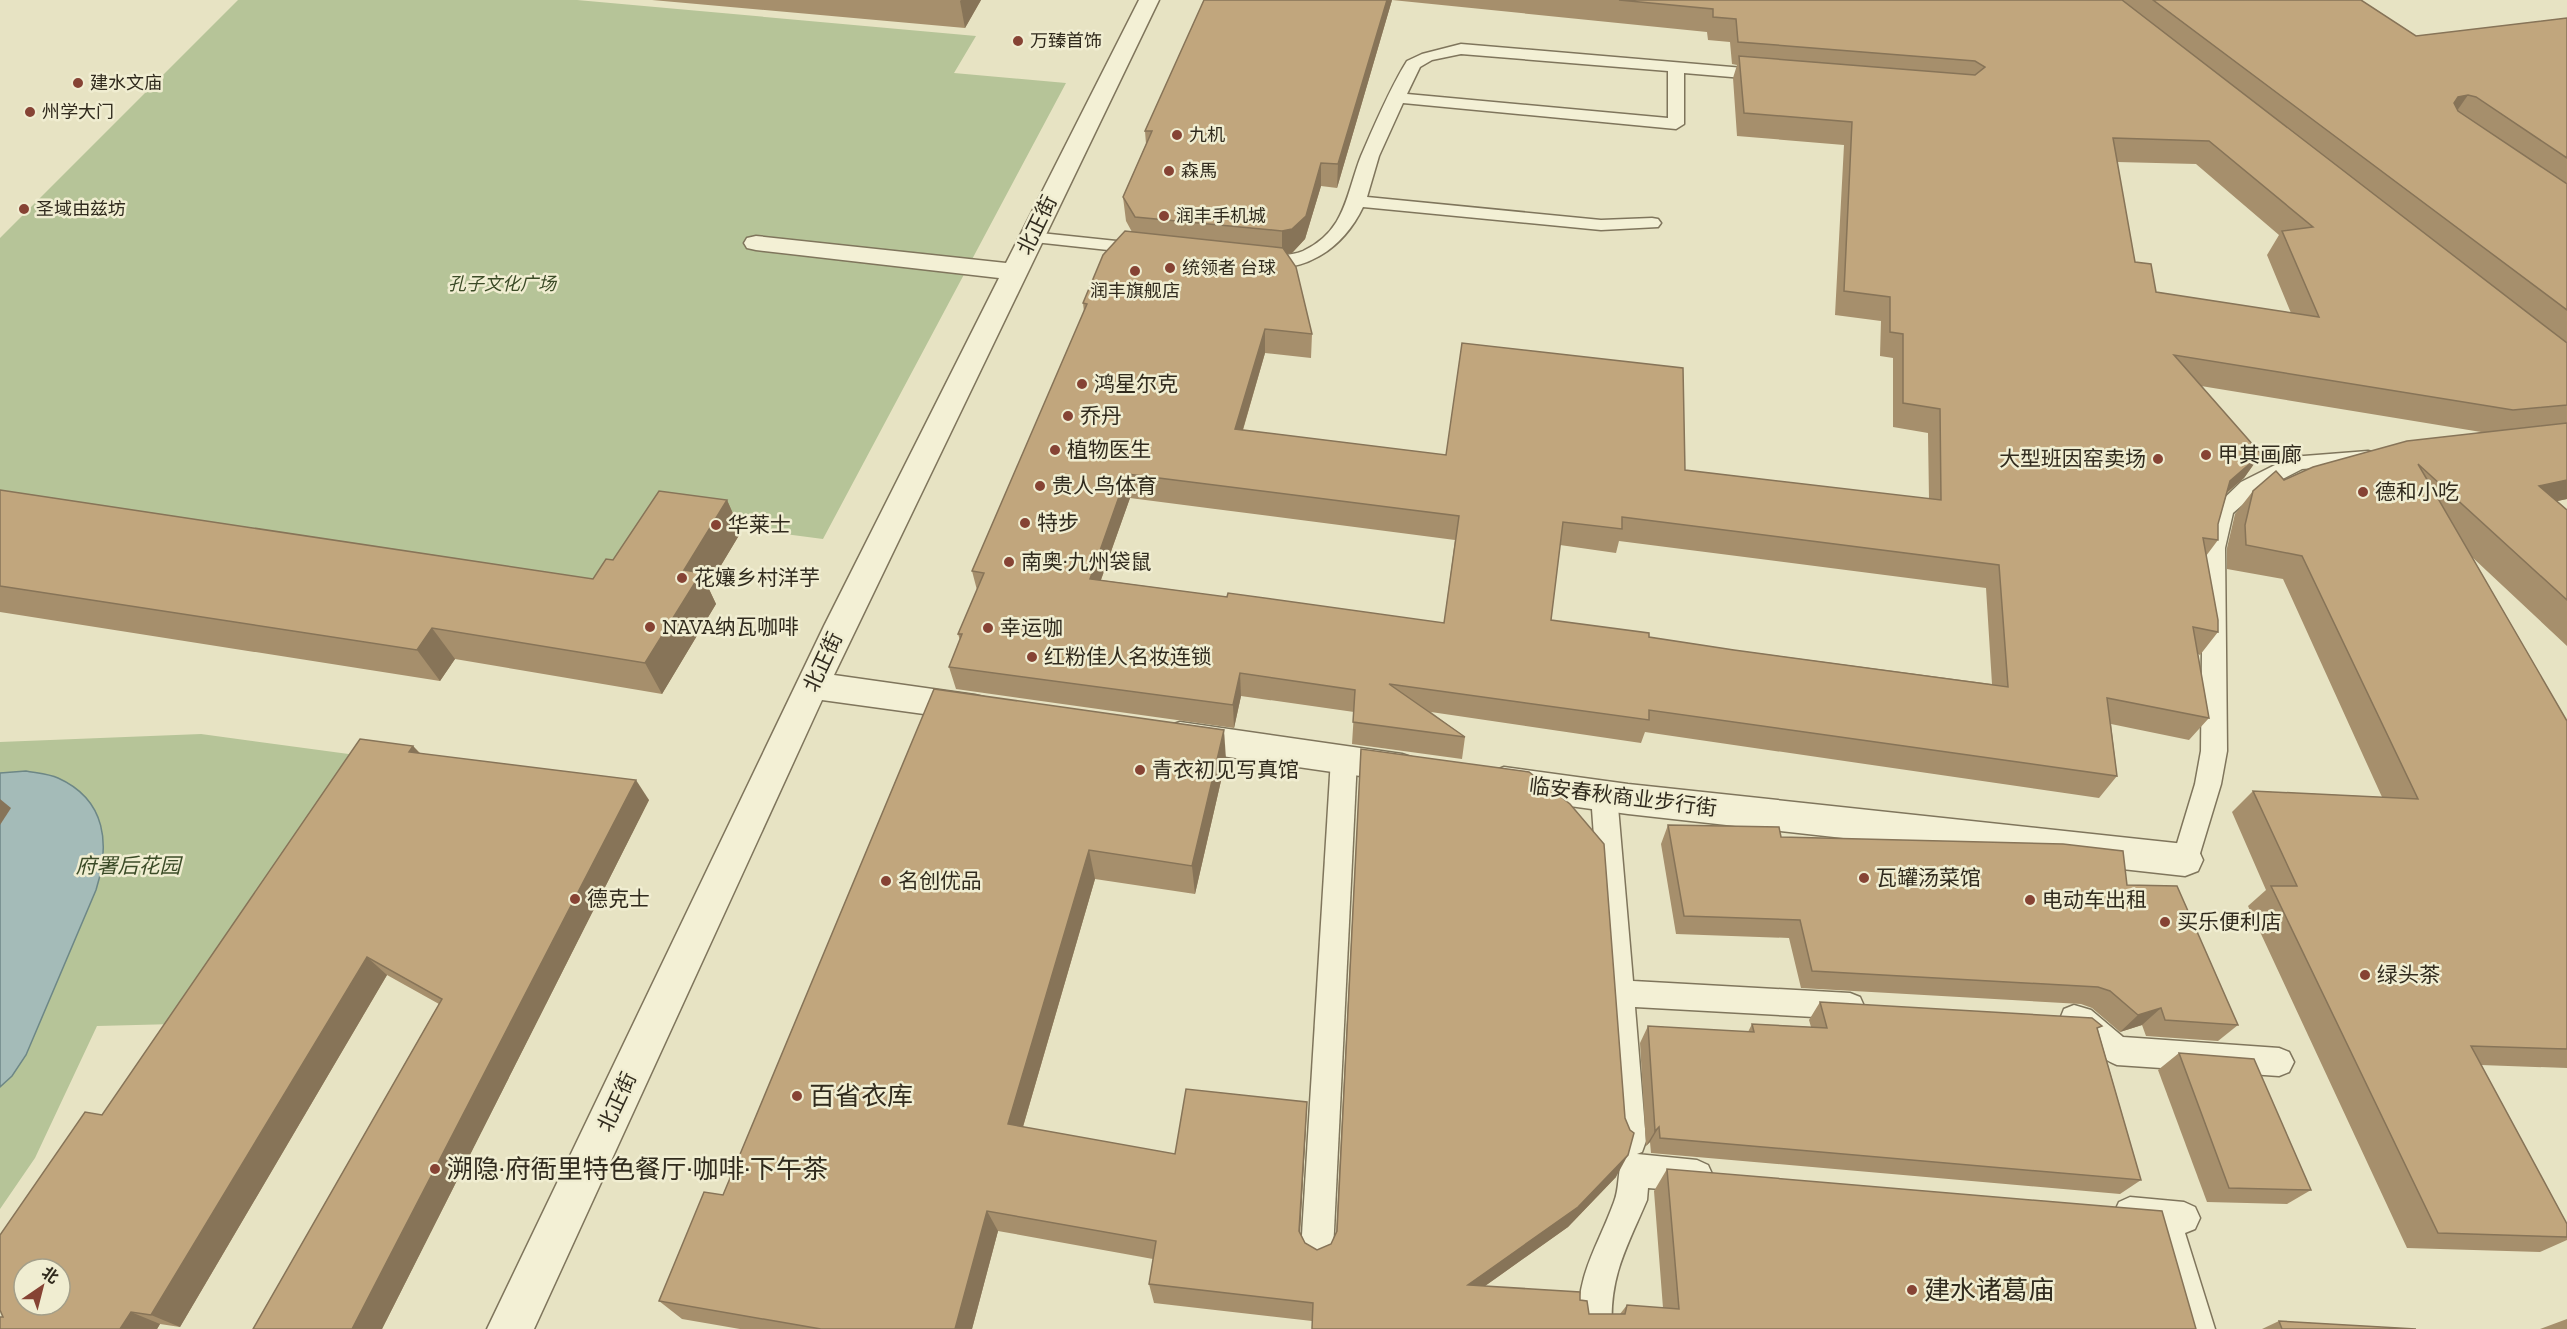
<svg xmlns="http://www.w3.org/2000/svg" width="2567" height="1329" viewBox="0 0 2567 1329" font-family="'Zilla Slab','Noto Sans SC',serif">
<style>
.green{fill:#b6c498}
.water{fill:#a4bbb8;stroke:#6d8786;stroke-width:1.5}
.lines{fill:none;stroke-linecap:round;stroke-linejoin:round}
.lane-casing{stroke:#7f755c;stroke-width:3}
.street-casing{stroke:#7f755c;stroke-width:3}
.lane{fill:#f3f0d5;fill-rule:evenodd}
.street{fill:#f3f0d5;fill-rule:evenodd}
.wall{fill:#a68f6c;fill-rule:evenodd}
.shaded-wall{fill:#877458}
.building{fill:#c1a67d;stroke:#877458;stroke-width:1.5;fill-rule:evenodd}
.poi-dot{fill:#864334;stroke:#f0edd1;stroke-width:2}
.labels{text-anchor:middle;stroke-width:5;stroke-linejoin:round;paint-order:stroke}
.far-poi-label{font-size:18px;fill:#312b1e;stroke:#f0edd1;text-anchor:start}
.far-park-label{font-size:18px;font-style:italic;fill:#3b4b27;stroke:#f0edd1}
.street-label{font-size:21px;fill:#312b1e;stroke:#f0edd1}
.poi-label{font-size:21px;fill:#312b1e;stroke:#f0edd1;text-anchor:start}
.park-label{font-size:21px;font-style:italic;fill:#3b4b27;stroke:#f0edd1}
.near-poi-label{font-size:26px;fill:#312b1e;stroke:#f0edd1;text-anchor:start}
</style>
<rect width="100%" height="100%" fill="#e7e3c3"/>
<g class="green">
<path d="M238,0H577L976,36L954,73L1066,83L823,539L665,518L619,589L0,499V238Z"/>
<path d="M201,734L356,755L175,1024L97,1026L35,1158L0,1209V742Z"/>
</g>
<path class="water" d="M26,771C36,773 49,774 58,778C107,800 110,845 96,890L26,1055L12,1076L0,1087V773Z"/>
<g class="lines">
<defs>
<g id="lane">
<path d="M1461,44L1767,70L1775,75L1767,80L1684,73V124L1676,129L1403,103L1379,156L1367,197L1601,220L1652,218L1658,219L1661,223L1658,227L1601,230L1363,207C1343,249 1302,277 1254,265L1251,261L1254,257C1270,253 1287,258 1303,251C1346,231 1346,194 1361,156C1374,126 1390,88 1407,61L1422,54ZM1461,54L1668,71V118L1407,94L1420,67L1432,60Z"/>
<path d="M1031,232L1145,244L1154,249L1145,254L1025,241L1022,237Z"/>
<path d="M2368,451L2375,453L2379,458L2375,463L2302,469L2257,492L2233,513L2225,548L2227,751L2221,784L2198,860L2194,868L2185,872L2176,868L2172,860L2195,784L2201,751L2203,548L2212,510L2241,482L2291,457Z"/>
<path d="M1344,749L1353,752L1357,759L1333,1251L1328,1262L1317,1267L1306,1262L1301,1251L1331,759L1335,752Z"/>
<path d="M1604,784L1613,787L1617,795L1633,981L1850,993L1860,997L1864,1006L1860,1015L1850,1019L1635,1007L1646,1141L1642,1152L1637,1154L1697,1160L1708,1165L1713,1176L1708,1187L1697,1192L1648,1188L1647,1200C1627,1247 1609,1276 1612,1329H1578C1577,1272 1596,1251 1614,1202C1620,1187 1617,1172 1623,1157L1628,1155L1620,1152L1616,1141L1591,795L1595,787Z"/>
<path d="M2074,1005L2091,1010L2123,1037L2279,1048L2289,1052L2294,1062L2289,1072L2279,1076L2117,1065C2096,1057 2084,1037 2064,1029L2060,1019L2064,1009Z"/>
<path d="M2130,1197L2184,1202L2195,1207L2200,1218L2195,1229L2185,1233L2215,1329H2181L2153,1231L2130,1229L2119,1224L2114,1213L2119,1202Z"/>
</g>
<g id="street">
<path d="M1139,0H1159L834,675L975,695L987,698L992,708L987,718L975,721L822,700L534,1329H487L824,626L999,278L756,250L747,248L744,243L747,238L756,236L1006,263Z"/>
<path d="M1180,722L1402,754L1414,758L1419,768L1414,778L1402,782L1180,750L1168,746L1163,736L1168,726Z"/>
<path d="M1504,767L1628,784L2185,844L2198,849L2203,860L2198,871L2185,876L1628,814L1504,797L1492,792L1486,782L1492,772Z"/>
</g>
</defs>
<use href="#lane" class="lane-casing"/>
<use href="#street" class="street-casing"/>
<use href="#lane" class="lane"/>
<use href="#street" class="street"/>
</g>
<g class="wall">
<path d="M652,0H981L965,28Z"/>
<path d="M1204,0H2361L2416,36L2567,18V499L2557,501L2567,510V646L2472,557L2567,721V1068L2481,1065L2567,1224V1240L2540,1252L2407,1248L2248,906L2266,890L2232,812L2253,791L2382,797L2283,579L2227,569V548L2235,514L2253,491L2284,480L2481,432L2201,386L2261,454L2244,478L2227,493L2218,524V540L2206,556L2218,632L2200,655L2198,654L2209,718L2189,740L2111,724L2117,776L2099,798L1645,732L1641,743L1431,712L1465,737L1462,759L1352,744L1354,712L1241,696L1234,728L956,689L949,667L960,640L958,634L977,590L972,571L1084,312L1083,303L1132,232L1126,221L1123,197L1146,144L1145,131ZM1392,0L1707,32L1708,40L1730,42L1732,64L1737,65L1733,78L1737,136L1844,145L1835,315L1881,321L1880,356L1893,358V427L1928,433L1929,499L1685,470L1446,455L1243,430L1265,353L1311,358L1312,334L1287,254L1292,253L1305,239L1321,186L1337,188ZM2117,162L2196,164L2279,235L2267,255L2291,313L2156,292L2135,262ZM1130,498L1455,540L1444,623L1227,597L1101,580ZM1619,541L1986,588L1992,684L1734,650L1649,637L1551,620L1560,545L1616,553Z"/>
<path d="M0,490L593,579L613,560L727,500L741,532L708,587L716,604L662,694L455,659L440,681L0,612Z"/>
<path d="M934,689L1226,759L1195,894L1095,879L1023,1127L1175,1154L1306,1125L1300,1232L1305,1243L1317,1250L1331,1244L1336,1233L1361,749L1616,1177L1568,1227L1485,1286L1580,1300L1589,1314H1620L1627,1305L1663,1308L1654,1191L1667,1169L2196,1329L1312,1321L1154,1303L1149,1284L1153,1259L998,1231L972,1329H740L682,1319L659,1301L723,1195Z"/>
<path d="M413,746L420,753L649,800L382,1329H253L439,1004L387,975L180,1327L160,1324L157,1329H0L3,1317Z"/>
<path d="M1668,825L1781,837L2127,885L2238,1025L2218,1041L2146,1036L2142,1025L2120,1032L2092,1008L2081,1004L1801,988L1789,938L1676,934L1661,844Z"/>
<path d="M1820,1002L2098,1030L2141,1180L2120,1194L1651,1153L1650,1142L1646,1146L1640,1043L1648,1026L1748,1032L1752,1024L1811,1027L1809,1020Z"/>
<path d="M2179,1053L2311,1190L2287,1204L2207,1202L2158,1070Z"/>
<path d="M2567,1319V1329H2540Z"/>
<path d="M2279,1321L2416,1329H2262Z"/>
</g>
<g class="shaded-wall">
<path d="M961,0H981L965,28L960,1Z"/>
<path d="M1387,0H1392L1337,188L1338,164Z"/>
<path d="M2468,95L2452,118L2442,120L2458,97Z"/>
<path d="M1321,163V186L1305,239L1292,253L1282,255V231Z"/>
<path d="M1265,329V353L1236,453L1235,429Z"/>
<path d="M2261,454L2244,478L2213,504L2230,481Z"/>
<path d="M1127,474L1130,498L1093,602L1090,579Z"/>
<path d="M2567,480V499L2516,510L2539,486Z"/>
<path d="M727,500L741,532L708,587L716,604L662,694L645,663L684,570Z"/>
<path d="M432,628L455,659L440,681L417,650Z"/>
<path d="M1240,673L1241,696L1234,728L1233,705Z"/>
<path d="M1224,730L1226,759L1195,894L1192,866Z"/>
<path d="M413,746L431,766L409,752Z"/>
<path d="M636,780L649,800L382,1329H352Z"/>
<path d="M0,799L11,808L0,825Z"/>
<path d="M1089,850L1095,879L1017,1147L1008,1124Z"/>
<path d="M367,957L387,975L180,1327L151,1315Z"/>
<path d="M2161,1008L2142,1025L2120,1032L2138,1015Z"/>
<path d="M1307,1102L1306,1125L1299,1251V1231Z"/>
<path d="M1659,1127L1650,1142L1646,1146L1655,1131Z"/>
<path d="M1628,1155L1616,1177L1568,1227L1461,1303L1468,1285Z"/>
<path d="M987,1211L998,1231L972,1329H955Z"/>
<path d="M131,1312L160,1324L157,1329H120Z"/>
</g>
<g class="building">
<path d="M1204,0H1387L1338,164L1321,163L1306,216L1292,229L1282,231L1135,217L1123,197L1152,131H1145Z"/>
<path d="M1619,0H2122L2567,343V405L2513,410L2174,355L2261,454L2230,481L2218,524V540L2203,538L2218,620V632L2193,627L2209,718L2107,698L2117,776L1649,710V720L1389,684L1465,737L1353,722L1355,690L1240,673L1233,705L949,667L962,634H958L984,573L972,571L1087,304L1083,303L1103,255L1125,231L1283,248L1296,267L1312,334L1265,329L1235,429L1446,455L1462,343L1683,368L1685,470L1941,500L1940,409L1903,403V334L1890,332V297L1844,291L1852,122L1744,113L1739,56L1975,75L1985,67L1975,61L1738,42L1736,19L1713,17V9ZM2113,138L2209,141L2313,227L2282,231L2319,317L2156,292L2151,264L2135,262ZM1127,474L1459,516L1444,623L1228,593L1227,597L1090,579ZM1622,517L1999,565L2008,687L1734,650L1649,637V633L1551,620L1563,522L1622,529Z"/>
<path d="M2153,0H2361L2416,36L2567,18V158L2476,97L2468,95L2458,97L2454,103L2458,111L2567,184V310Z"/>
<path d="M2567,423V480L2539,486L2567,510V600L2418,464L2567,721V1049L2471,1046L2567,1224V1237L2438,1233L2271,886H2297L2253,791L2418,799L2302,556L2246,545L2245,525L2253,491L2276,471L2284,480L2313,467L2407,441Z"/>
<path d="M0,490L593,579L606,559L613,560L659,491L727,500L684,570L701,573L645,663L432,628L417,650L0,586Z"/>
<path d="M934,689L1224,730L1192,866L1089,850L1008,1124L1175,1154L1186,1089L1307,1102L1299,1231L1305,1243L1317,1250L1331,1244L1337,1231L1361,749L1529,772L1570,804L1604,844L1625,1118L1630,1130L1634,1133L1628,1155L1578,1207L1468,1285L1580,1292V1300L1587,1301L1589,1314H1625L1627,1305L1679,1309L1667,1169L2162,1211L2196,1329H1312L1313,1303L1149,1284L1156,1241L987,1211L955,1329H821L659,1301L704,1192L723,1195Z"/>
<path d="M360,739L413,746L409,752L636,780L352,1329H253L442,999L367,957L151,1315L131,1312L120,1329H0V1317H3L0,1310V1235L85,1112L102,1115ZM24,1269H60V1305H24Z"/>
<path d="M1668,825L1779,827L1781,837L2063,844L2123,851L2127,885L2177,886L2238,1025L2165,1020L2161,1008L2138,1015L2110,991L2098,987L1812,971L1800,920L1684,916Z"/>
<path d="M1820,1002L2092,1018L2102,1026L2097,1028L2141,1180L1660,1138L1659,1127L1655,1131L1648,1026L1754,1032L1752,1024L1827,1028Z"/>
<path d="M2179,1053L2254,1059L2311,1190L2229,1188Z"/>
<path d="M2279,1321L2416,1329H2282Z"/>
</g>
<g class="poi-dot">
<circle cx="1018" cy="41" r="6"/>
<circle cx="78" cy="83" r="6"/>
<circle cx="30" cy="112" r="6"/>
<circle cx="1177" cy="135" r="6"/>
<circle cx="1169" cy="171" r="6"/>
<circle cx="24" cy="209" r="6"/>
<circle cx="1164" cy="216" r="6"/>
<circle cx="1170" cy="268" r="6"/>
<circle cx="1135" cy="271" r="6"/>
<circle cx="1082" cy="384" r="6"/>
<circle cx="1068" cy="416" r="6"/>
<circle cx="1055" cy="450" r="6"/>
<circle cx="2206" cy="455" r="6"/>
<circle cx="2158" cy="459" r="6"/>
<circle cx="1040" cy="486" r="6"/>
<circle cx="2363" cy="492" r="6"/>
<circle cx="1025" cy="523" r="6"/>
<circle cx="716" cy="525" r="6"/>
<circle cx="1009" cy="562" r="6"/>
<circle cx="682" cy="578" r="6"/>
<circle cx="650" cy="627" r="6"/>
<circle cx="988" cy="628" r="6"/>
<circle cx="1032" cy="657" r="6"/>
<circle cx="1140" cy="770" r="6"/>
<circle cx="1864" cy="878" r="6"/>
<circle cx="886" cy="881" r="6"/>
<circle cx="575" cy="899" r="6"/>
<circle cx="2030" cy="900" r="6"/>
<circle cx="2165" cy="922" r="6"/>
<circle cx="2365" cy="975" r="6"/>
<circle cx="797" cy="1096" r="6"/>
<circle cx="435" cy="1169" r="6"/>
<circle cx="1912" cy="1290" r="6"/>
</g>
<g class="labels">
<g class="far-poi-label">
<text x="1030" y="47">万臻首饰</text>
<text x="90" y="89">建水文庙</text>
<text x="42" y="118">州学大门</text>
<text x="1189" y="141">九机</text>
<text x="1181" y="177">森馬</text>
<text x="36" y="215">圣域由兹坊</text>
<text x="1176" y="222">润丰手机城</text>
<text x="1182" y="274">统领者 台球</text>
<text x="1135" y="297" text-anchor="middle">润丰旗舰店</text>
</g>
<g class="far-park-label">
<text x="502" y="290">孔子文化广场</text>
</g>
<g class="street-label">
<text transform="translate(1037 225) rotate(-64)" y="7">北正街</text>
<text transform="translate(823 662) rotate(-65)" y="7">北正街</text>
<text transform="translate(1623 797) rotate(7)" y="7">临安春秋商业步行街</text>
<text transform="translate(617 1102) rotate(-65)" y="7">北正街</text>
</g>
<g class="poi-label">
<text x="1094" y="391">鸿星尔克</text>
<text x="1080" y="423">乔丹</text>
<text x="1067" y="457">植物医生</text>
<text x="2218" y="462">甲其画廊</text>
<text x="2146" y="466" text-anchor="end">大型班因窑卖场</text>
<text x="1052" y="493">贵人鸟体育</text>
<text x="2375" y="499">德和小吃</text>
<text x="1037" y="530">特步</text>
<text x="728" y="532">华莱士</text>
<text x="1021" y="569">南奥·九州袋鼠</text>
<text x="694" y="585">花孃乡村洋芋</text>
<text x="662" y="634">NAVA纳瓦咖啡</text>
<text x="1000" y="635">幸运咖</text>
<text x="1044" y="664">红粉佳人名妆连锁</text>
<text x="1152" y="777">青衣初见写真馆</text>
<text x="1876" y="885">瓦罐汤菜馆</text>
<text x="898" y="888">名创优品</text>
<text x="587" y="906">德克士</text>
<text x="2042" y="907">电动车出租</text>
<text x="2177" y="929">买乐便利店</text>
<text x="2377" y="982">绿头茶</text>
</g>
<g class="park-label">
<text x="128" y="873">府署后花园</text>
</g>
<g class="near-poi-label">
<text x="809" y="1105">百省衣库</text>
<text x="447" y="1178">溯隐·府衙里特色餐厅·咖啡·下午茶</text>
<text x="1924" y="1299">建水诸葛庙</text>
</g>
</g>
<g transform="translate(42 1287) rotate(35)"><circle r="28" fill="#f0edd1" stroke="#a49f89" stroke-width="1.5"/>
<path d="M0-4.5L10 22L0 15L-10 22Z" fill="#864334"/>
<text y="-9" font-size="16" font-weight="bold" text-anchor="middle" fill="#312b1e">北</text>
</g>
</svg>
